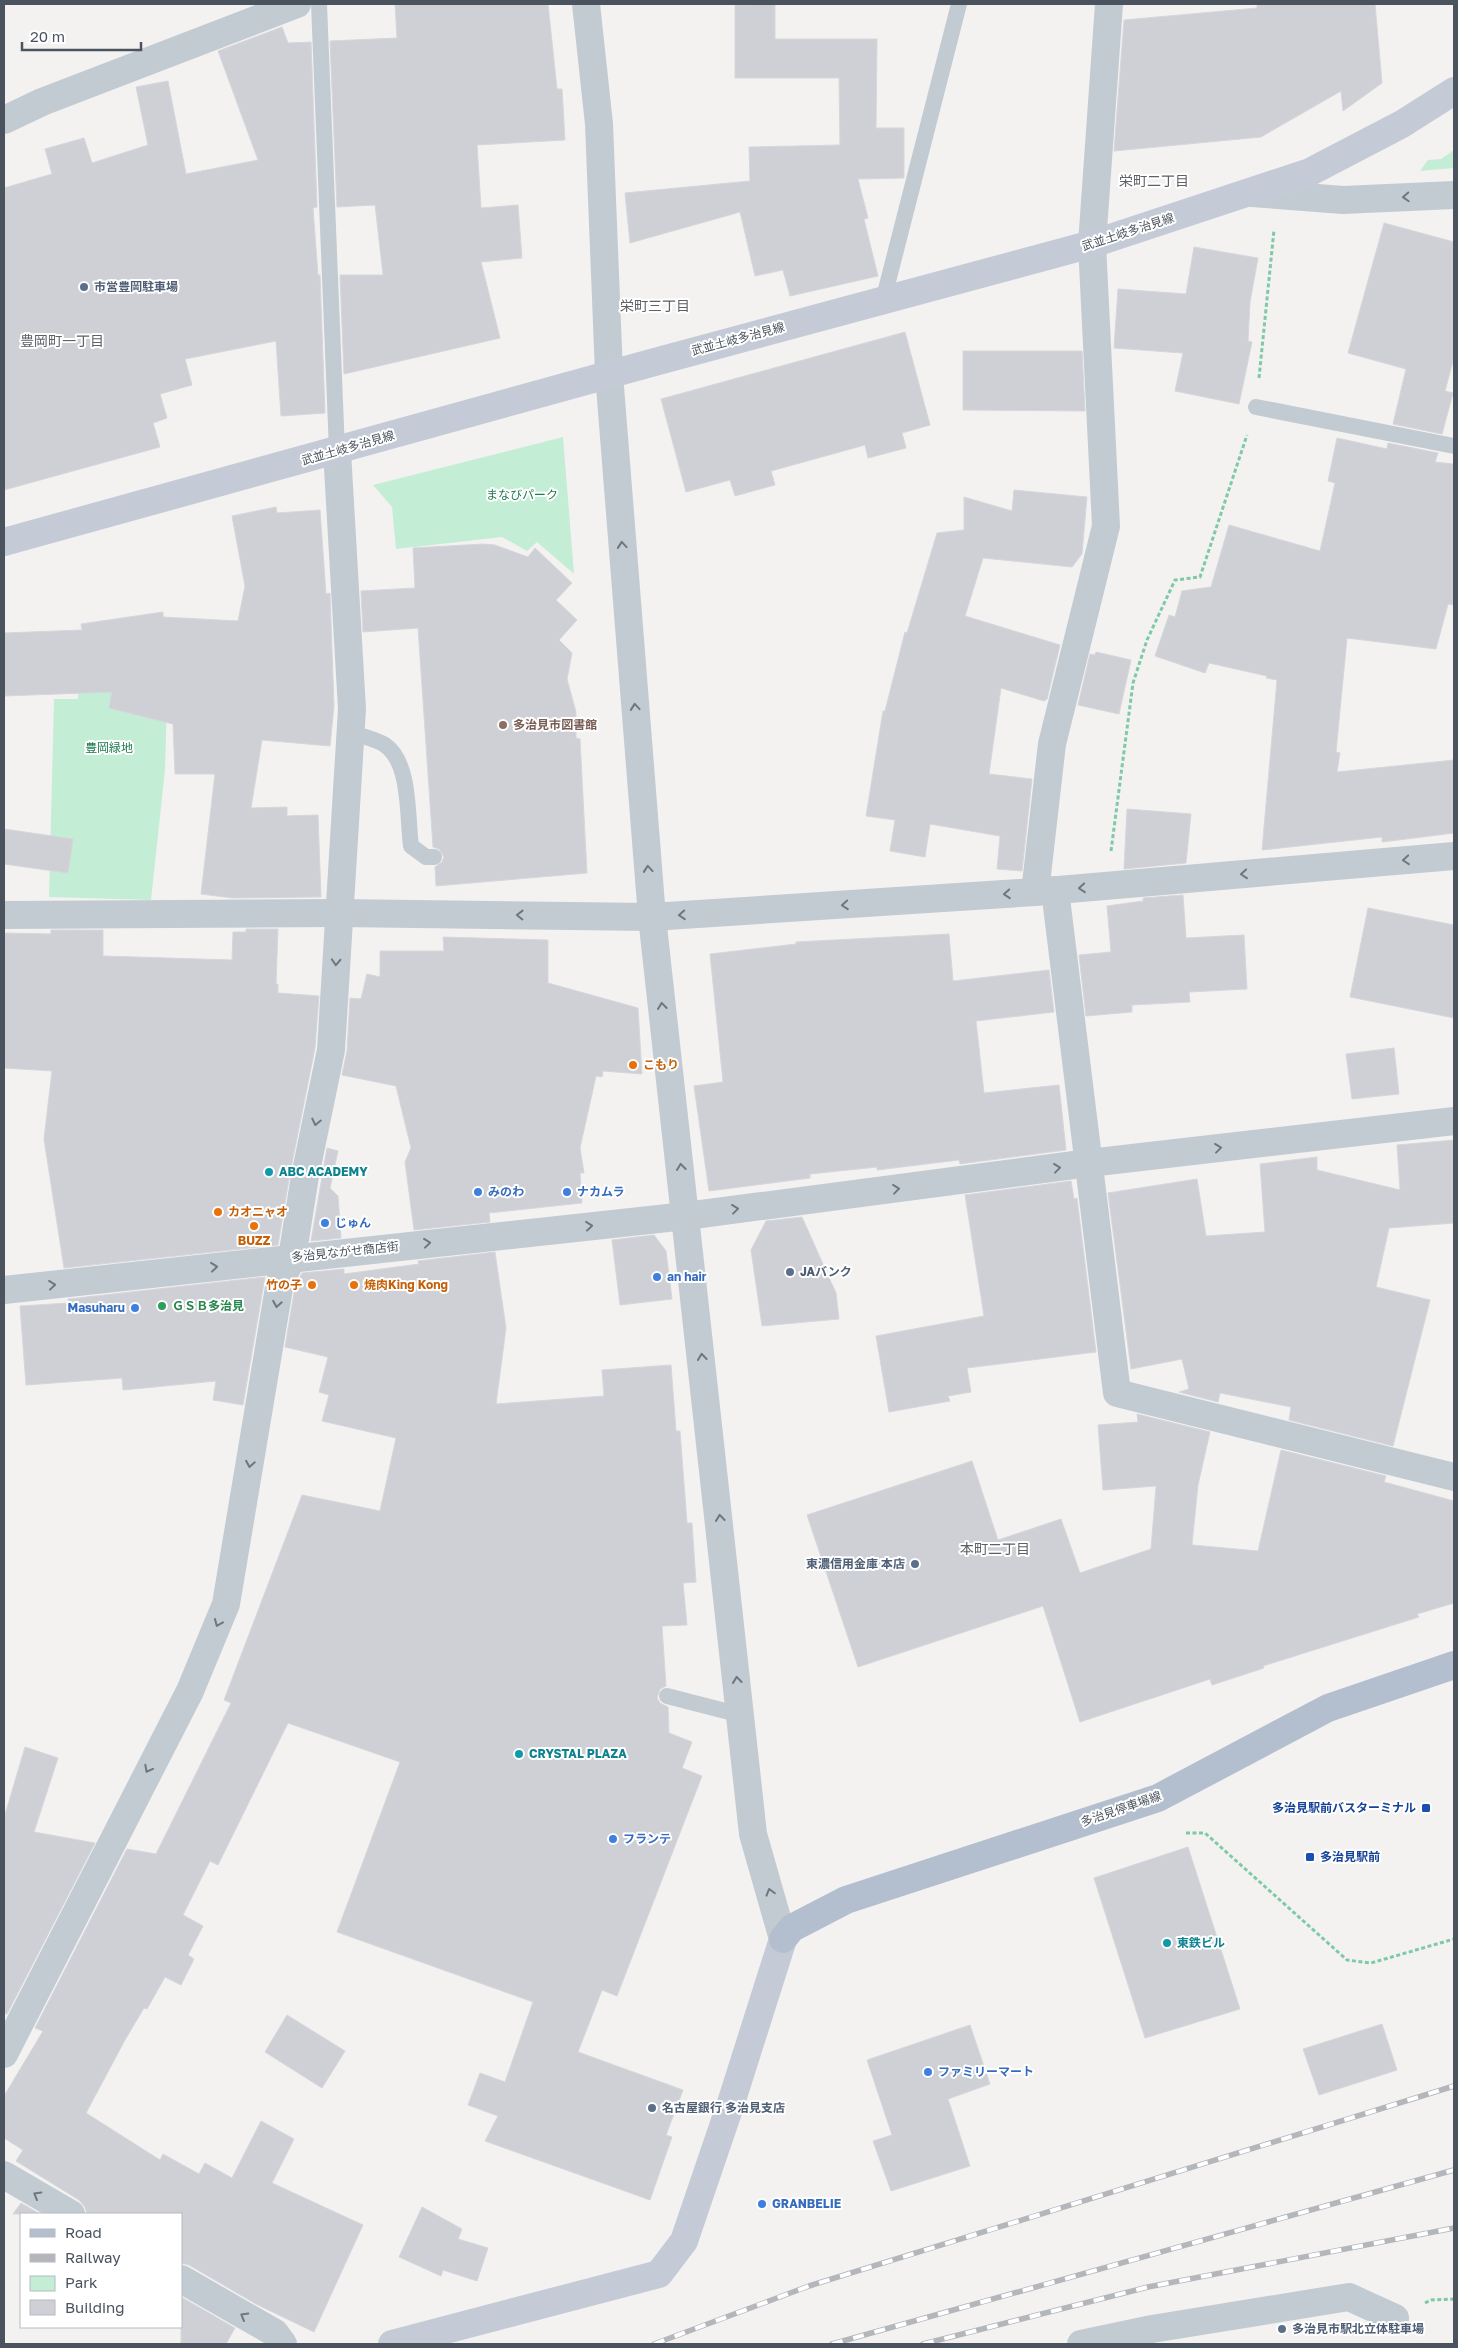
<svg xmlns="http://www.w3.org/2000/svg" width="1458" height="2348" viewBox="0 0 1458 2348" font-family="'Golos Text','Noto Sans JP',sans-serif">
<style>
.green{fill:#c4edd6}
.building{fill:#cfd0d5;stroke:#d6d7dc}
.lines{fill:none;stroke-linecap:round;stroke-linejoin:round}
.path{stroke:#7ec9a8;stroke-width:3;stroke-dasharray:4 2.5;stroke-linecap:butt}
.lane{stroke:#c3cbd2;stroke-width:16}
.street{stroke:#c3cbd2;stroke-width:28}
.secondary{stroke:#c4cbd6;stroke-width:28}
.primary{stroke:#b3bfce;stroke-width:28}
.rail-casing{stroke:#b4b6bb;stroke-width:5.5}
.rail{stroke:#fff;stroke-width:4;stroke-dasharray:11;stroke-linecap:butt}
.oneway{stroke:#6e7781}
.service-dot{fill:#5c6f8a;stroke:#fff;stroke-width:2}
.education-dot{fill:#8d6e63;stroke:#fff;stroke-width:2}
.food-dot{fill:#e8710a;stroke:#fff;stroke-width:2}
.culture-dot{fill:#0f9aa8;stroke:#fff;stroke-width:2}
.shop-dot{fill:#3f7fe0;stroke:#fff;stroke-width:2}
.leisure-dot{fill:#2e9e5b;stroke:#fff;stroke-width:2}
.transit-dot{fill:#1a4fb4;stroke:#fff;stroke-width:2}
.labels{text-anchor:middle;stroke-width:4;stroke-linejoin:round;paint-order:stroke}
.street-label{font-size:12px;fill:#4a535e;stroke:#fff}
.service-label{font-size:12px;font-weight:bold;fill:#4e5e75;stroke:#fff;text-anchor:start}
.park-label{font-size:12px;fill:#1f7b52;stroke:#fff}
.education-label{font-size:12px;font-weight:bold;fill:#785e54;stroke:#fff;text-anchor:start}
.food-label{font-size:12px;font-weight:bold;fill:#c56008;stroke:#fff;text-anchor:start}
.culture-label{font-size:12px;font-weight:bold;fill:#0d838f;stroke:#fff;text-anchor:start}
.shop-label{font-size:12px;font-weight:bold;fill:#366cbe;stroke:#fff;text-anchor:start}
.leisure-label{font-size:12px;font-weight:bold;fill:#27864d;stroke:#fff;text-anchor:start}
.transit-label{font-size:12px;font-weight:bold;fill:#164399;stroke:#fff;text-anchor:end}
.neighbourhood-label{font-size:14px;fill:#5e6166;stroke:#fff}
</style>
<rect width="100%" height="100%" fill="#f3f2f1"/>
<g class="green">
<path d="M1454,150V168L1420,171L1428,160L1441,159Z"/>
<path d="M563,437L574,574L537,542L527,551L502,537L396,549L392,507L373,485Z"/>
<path d="M168,666L165,770L151,900L49,897L54,699H78L79,676Z"/>
</g>
<g class="building">
<path d="M395,4H548L557,89H562L565,140L477,145L481,208L518,205L522,258L481,262L500,338L344,374L340,275H383L375,205L337,207L330,41L397,38Z"/>
<path d="M775,4V39H877L876,128H904V178L858,179L868,218L864,219L878,276L790,296L783,270L755,276L740,212L630,243L625,193L750,181L749,147L840,145L839,78H735V5Z"/>
<path d="M1257,4H1375L1382,83L1343,111L1341,91L1261,137L1114,151L1124,20L1257,8Z"/>
<path d="M282,27L288,43L311,42L317,207L313,208L318,275H320L325,413L281,416L276,341L185,359L192,385L160,394L167,418L153,423L160,447L4,490V188L52,174L45,149L84,138L92,163L148,145L136,87L168,81L186,174L258,160L218,51Z"/>
<path d="M1384,223L1454,242V357L1445,391L1453,393L1442,434L1393,424L1406,369L1348,353Z"/>
<path d="M1194,247L1258,258L1250,302L1248,341L1252,342L1239,404L1175,391L1183,353L1114,348L1118,289L1186,294Z"/>
<path d="M905,332L930,425L902,433L906,448L868,458L865,445L771,471L775,485L735,496L730,480L686,492L661,399Z"/>
<path d="M963,351H1082L1085,411L963,410Z"/>
<path d="M1337,438L1387,449L1388,443L1438,453L1435,462L1454,464V605L1448,604L1436,649L1347,638L1336,752L1340,753L1337,772L1454,760V833L1382,842V837L1262,850L1277,680L1266,678L1267,676L1209,663L1205,673L1155,656L1169,615L1175,617L1182,591L1211,587L1229,525L1320,551L1335,483L1328,481Z"/>
<path d="M1014,490L1087,497L1082,554L1072,567L983,558L965,616L1060,645L1047,699L1044,701L1001,688L989,774L1032,779L1022,871L997,869L1000,836L930,824L925,857L890,851L895,820L866,816L883,711H885L905,632L907,633L937,533L964,530V497L1012,511Z"/>
<path d="M276,507L277,513L320,510L326,594L330,593L334,706L330,746L262,740L251,808L287,807V816L318,815L321,897L233,898L201,894L215,774H175L173,724L109,708L112,692L4,696V633L82,630L81,624L163,612V617L238,621L245,586L232,516Z"/>
<path d="M483,544L495,545L528,557L535,548L572,583L556,600L577,620L559,640L572,653L567,679L576,712V738L580,739L587,873L436,886L435,867L442,862L444,857L439,849L433,847L418,628L363,632L361,591L415,588L413,548Z"/>
<path d="M1096,652L1131,660L1119,714L1078,705L1090,654L1095,655Z"/>
<path d="M1127,809L1191,814L1186,863L1124,869Z"/>
<path d="M4,829L73,839L68,873L4,864Z"/>
<path d="M1183,895L1186,938L1244,935L1247,989L1189,992L1190,1002L1132,1005V1012L1086,1016L1079,955L1111,952L1107,906L1143,901V898Z"/>
<path d="M1368,908L1454,925V1018L1350,997Z"/>
<path d="M246,929H278L276,984H278V993L319,996L315,1048L290,1173L278,1245L64,1268L44,1139L52,1071L4,1068V933L51,934V930H103V956L232,960L233,932H246Z"/>
<path d="M949,934L953,981L1049,970L1054,1012L976,1021L984,1093L1059,1085L1066,1150L960,1164L959,1160L877,1170V1167L810,1174V1178L709,1191L694,1086L723,1082L710,954L796,944V942Z"/>
<path d="M443,937L548,940V983L638,1008L642,1074L603,1071L602,1077L596,1076L580,1148L584,1173H580L582,1203L489,1213L490,1222L414,1230L405,1162L411,1148L396,1086L342,1075L347,1051L350,998L361,999L367,974L380,977V951H444Z"/>
<path d="M1394,1048L1399,1094L1352,1099L1346,1054Z"/>
<path d="M1454,1140V1223L1389,1228L1376,1287L1430,1300L1393,1446L1289,1420L1291,1407L1220,1393L1218,1402L1179,1392L1189,1389L1182,1359L1131,1369L1108,1193L1197,1179L1206,1236L1265,1232L1260,1164L1317,1157V1170L1400,1190L1397,1145Z"/>
<path d="M327,1148L338,1151L330,1188L338,1196L341,1238L311,1241Z"/>
<path d="M1071,1181L1074,1199L1077,1198L1096,1352L967,1368L971,1392L948,1396L950,1401L889,1412L876,1336L984,1316L965,1195Z"/>
<path d="M802,1217L836,1293L839,1319L762,1326L751,1250L766,1221Z"/>
<path d="M654,1235L666,1251L672,1299L620,1305L612,1240Z"/>
<path d="M495,1252L506,1328L496,1404L604,1396L602,1370L671,1365L676,1431H680L687,1523H692L696,1582L683,1583L687,1625L662,1626L666,1686L660,1689L657,1698L660,1703L668,1707L669,1733L692,1742L682,1768L702,1776L617,1996L602,1990L578,2052L683,2090L666,2135L672,2137L650,2200L485,2141L498,2116L468,2105L480,2073L505,2082L533,2002L337,1932L400,1762L288,1723L218,1865L210,1861L183,1915L203,1926L188,1955L194,1959L181,1985L165,1977L147,2009L144,2008L125,2040L86,2113L160,2160L163,2154L199,2174L205,2163L232,2178L261,2121L294,2139L272,2183L363,2225L314,2332L256,2304L189,2265L181,2263V2214H87L85,2207L79,2200L16,2161L23,2150L4,2138V2096L43,2031L35,2028L127,1849L156,1854L231,1703L224,1700L302,1495L380,1511L396,1438L322,1421L329,1395L319,1392L328,1357L285,1347L295,1287L302,1273L344,1269V1274L419,1264L418,1261Z"/>
<path d="M265,1277L243,1405L213,1400L216,1381L123,1390L122,1378L26,1385L20,1306L69,1303L68,1299Z"/>
<path d="M1137,1414L1210,1432L1198,1485L1192,1545L1258,1551L1281,1450L1386,1476L1384,1482L1454,1501V1603L1417,1614L1419,1617L1263,1666L1264,1668L1212,1685L1210,1679L1080,1722L1043,1606L858,1667L807,1515L972,1461L998,1540L1061,1519L1080,1573L1151,1549L1156,1486L1103,1490L1098,1425L1138,1422Z"/>
<path d="M25,1747L58,1758L34,1832L95,1843L7,2014L4,2013V1818Z"/>
<path d="M1188,1847L1240,2009L1145,2038L1094,1878Z"/>
<path d="M287,2015L345,2051L322,2088L265,2052Z"/>
<path d="M1382,2024L1397,2070L1319,2095L1303,2049Z"/>
<path d="M970,2025L990,2084L948,2099L970,2166L891,2191L873,2141L892,2135L867,2060Z"/>
<path d="M21,2203L40,2214H13Z"/>
<path d="M422,2207L462,2229L458,2239L488,2248L477,2281L443,2270L441,2276L399,2257Z"/>
<path d="M181,2297L235,2328L226,2344H181Z"/>
</g>
<g class="lines">
<g class="path">
<path d="M1259,378L1274,230"/>
<path d="M1111,851L1133,683L1147,640L1175,580L1200,577L1247,435"/>
<path d="M1186,1833H1205L1347,1960L1371,1963L1454,1939"/>
<path d="M1425,2303L1431,2300L1454,2299"/>
</g>
<g class="lane">
<path d="M319,4L337,451"/>
<path d="M883,301L959,4"/>
<path d="M1256,407L1454,446"/>
<path d="M352,733C362,736 376,739 385,745C411,763 407,817 411,846L426,857H434"/>
<path d="M667,1696L741,1715"/>
</g>
<g class="street">
<path d="M586,4L599,124L609,374L652,917L753,1834L783,1939"/>
<path d="M4,120L42,102L297,4"/>
<path d="M1252,193L1343,200L1454,195"/>
<path d="M1055,890L1117,1393L1454,1477"/>
<path d="M1035,892L1052,744L1106,526L1092,244L1109,4"/>
<path d="M4,915L339,913L652,917L1035,892L1454,856"/>
<path d="M4,1290L686,1216L1089,1163L1454,1121"/>
<path d="M4,2054L190,1691L226,1604L280,1282L292,1258L305,1176L331,1050L352,709L337,451"/>
<path d="M4,2175L71,2214"/>
<path d="M181,2279L275,2333L283,2344"/>
<path d="M1081,2344L1152,2329L1349,2297L1395,2318"/>
</g>
<g class="secondary">
<path d="M4,542L651,363L1092,244L1310,172L1402,124L1454,91"/>
<path d="M392,2344L659,2274L684,2241L731,2103L783,1939"/>
</g>
<path class="primary" d="M783,1939L792,1928L846,1900L1158,1798L1328,1708L1454,1665"/>
<defs>
<g id="rail">
<path d="M654,2344L809,2286L1454,2086"/>
<path d="M832,2344L1454,2170"/>
<path d="M923,2344L1148,2287L1454,2228"/>
</g>
</defs>
<use href="#rail" class="rail-casing"/>
<use href="#rail" class="rail"/>
</g>
<defs><path id="oneway-chevron" d="M-2-3.5L2.5 0L-2 3.5" fill="none" stroke-width="1.6" stroke-linecap="round" stroke-linejoin="round" transform="scale(1.25)"/></defs>
<g class="oneway">
<use href="#oneway-chevron" transform="translate(1406 197) rotate(177)"/>
<use href="#oneway-chevron" transform="translate(622 545) rotate(-95)"/>
<use href="#oneway-chevron" transform="translate(635 707) rotate(-95)"/>
<use href="#oneway-chevron" transform="translate(1406 860) rotate(175)"/>
<use href="#oneway-chevron" transform="translate(648 869) rotate(-95)"/>
<use href="#oneway-chevron" transform="translate(1244 874) rotate(175)"/>
<use href="#oneway-chevron" transform="translate(1082 888) rotate(175)"/>
<use href="#oneway-chevron" transform="translate(1007 894) rotate(176)"/>
<use href="#oneway-chevron" transform="translate(845 905) rotate(176)"/>
<use href="#oneway-chevron" transform="translate(520 915) rotate(-179)"/>
<use href="#oneway-chevron" transform="translate(682 915) rotate(176)"/>
<use href="#oneway-chevron" transform="translate(336 962) rotate(93)"/>
<use href="#oneway-chevron" transform="translate(662 1006) rotate(-97)"/>
<use href="#oneway-chevron" transform="translate(316 1122) rotate(102)"/>
<use href="#oneway-chevron" transform="translate(1218 1148) rotate(-7)"/>
<use href="#oneway-chevron" transform="translate(681 1167) rotate(-97)"/>
<use href="#oneway-chevron" transform="translate(1057 1168) rotate(-7)"/>
<use href="#oneway-chevron" transform="translate(896 1189) rotate(-7)"/>
<use href="#oneway-chevron" transform="translate(735 1209) rotate(-7)"/>
<use href="#oneway-chevron" transform="translate(589 1226) rotate(-6)"/>
<use href="#oneway-chevron" transform="translate(427 1243) rotate(-6)"/>
<use href="#oneway-chevron" transform="translate(214 1267) rotate(-6)"/>
<use href="#oneway-chevron" transform="translate(52 1285) rotate(-6)"/>
<use href="#oneway-chevron" transform="translate(277 1304) rotate(100)"/>
<use href="#oneway-chevron" transform="translate(702 1357) rotate(-96)"/>
<use href="#oneway-chevron" transform="translate(250 1464) rotate(100)"/>
<use href="#oneway-chevron" transform="translate(720 1518) rotate(-96)"/>
<use href="#oneway-chevron" transform="translate(218 1623) rotate(113)"/>
<use href="#oneway-chevron" transform="translate(737 1680) rotate(-96)"/>
<use href="#oneway-chevron" transform="translate(148 1769) rotate(118)"/>
<use href="#oneway-chevron" transform="translate(770 1892) rotate(-106)"/>
<use href="#oneway-chevron" transform="translate(37 2195) rotate(-150)"/>
<use href="#oneway-chevron" transform="translate(244 2316) rotate(-150)"/>
</g>
<g class="service-dot">
<circle cx="84" cy="287" r="5"/>
<circle cx="790" cy="1272" r="5"/>
<circle cx="915" cy="1564" r="5"/>
<circle cx="652" cy="2108" r="5"/>
<circle cx="1282" cy="2329" r="5"/>
</g>
<circle class="education-dot" cx="503" cy="725" r="5"/>
<g class="food-dot">
<circle cx="633" cy="1065" r="5"/>
<circle cx="218" cy="1212" r="5"/>
<circle cx="254" cy="1226" r="5"/>
<circle cx="312" cy="1285" r="5"/>
<circle cx="354" cy="1285" r="5"/>
</g>
<g class="culture-dot">
<circle cx="269" cy="1172" r="5"/>
<circle cx="519" cy="1754" r="5"/>
<circle cx="1167" cy="1943" r="5"/>
</g>
<g class="shop-dot">
<circle cx="478" cy="1192" r="5"/>
<circle cx="567" cy="1192" r="5"/>
<circle cx="325" cy="1223" r="5"/>
<circle cx="657" cy="1277" r="5"/>
<circle cx="135" cy="1308" r="5"/>
<circle cx="613" cy="1839" r="5"/>
<circle cx="928" cy="2072" r="5"/>
<circle cx="762" cy="2204" r="5"/>
</g>
<circle class="leisure-dot" cx="162" cy="1306" r="5"/>
<g class="transit-dot">
<rect x="1421" y="1803" width="10" height="10" rx="2.5"/>
<rect x="1305" y="1852" width="10" height="10" rx="2.5"/>
</g>
<g class="labels">
<g class="street-label">
<text transform="translate(1128 232) rotate(-18)" y="4">武並土岐多治見線</text>
<text transform="translate(738 339) rotate(-15)" y="4">武並土岐多治見線</text>
<text transform="translate(348 448) rotate(-16)" y="4">武並土岐多治見線</text>
<text transform="translate(345 1252) rotate(-6)" y="4">多治見ながせ商店街</text>
<text transform="translate(1121 1809) rotate(-19)" y="4">多治見停車場線</text>
</g>
<g class="service-label">
<text x="94" y="291">市営豊岡駐車場</text>
<text x="800" y="1276">JAバンク</text>
<text x="905" y="1568" text-anchor="end">東濃信用金庫 本店</text>
<text x="662" y="2112">名古屋銀行 多治見支店</text>
<text x="1292" y="2333">多治見市駅北立体駐車場</text>
</g>
<g class="park-label">
<text x="522" y="499">まなびパーク</text>
<text x="109" y="752">豊岡緑地</text>
</g>
<g class="education-label">
<text x="513" y="729">多治見市図書館</text>
</g>
<g class="food-label">
<text x="643" y="1069">こもり</text>
<text x="228" y="1216">カオニャオ</text>
<text x="254" y="1245" text-anchor="middle">BUZZ</text>
<text x="302" y="1289" text-anchor="end">竹の子</text>
<text x="364" y="1289">焼肉King Kong</text>
</g>
<g class="culture-label">
<text x="279" y="1176">ABC ACADEMY</text>
<text x="529" y="1758">CRYSTAL PLAZA</text>
<text x="1177" y="1947">東鉄ビル</text>
</g>
<g class="shop-label">
<text x="488" y="1196">みのわ</text>
<text x="577" y="1196">ナカムラ</text>
<text x="335" y="1227">じゅん</text>
<text x="667" y="1281">an hair</text>
<text x="125" y="1312" text-anchor="end">Masuharu</text>
<text x="623" y="1843">フランテ</text>
<text x="938" y="2076">ファミリーマート</text>
<text x="772" y="2208">GRANBELIE</text>
</g>
<g class="leisure-label">
<text x="172" y="1310">ＧＳＢ多治見</text>
</g>
<g class="transit-label">
<text x="1416" y="1812">多治見駅前バスターミナル</text>
<text x="1320" y="1861" text-anchor="start">多治見駅前</text>
</g>
<g class="neighbourhood-label">
<text x="1154" y="186">栄町二丁目</text>
<text x="655" y="311">栄町三丁目</text>
<text x="62" y="346">豊岡町一丁目</text>
<text x="995" y="1554">本町二丁目</text>
</g>
</g>
<rect width="1458" height="2348" fill="none" stroke="#4a535e" stroke-width="10"/>
<rect x="20" y="2213" width="162" height="115" fill="#ffffff" stroke="#b7babf"/>
<rect x="30" y="2229" width="25" height="8" fill="#b3bfce" stroke="#b7babf"/>
<text x="65" y="2238" font-size="15" fill="#4a535e">Road</text>
<rect x="30" y="2254" width="25" height="8" fill="#b4b6bb" stroke="#b7babf"/>
<text x="65" y="2263" font-size="15" fill="#4a535e">Railway</text>
<rect x="30" y="2276" width="25" height="15" fill="#c4edd6" stroke="#b7babf"/>
<text x="65" y="2288" font-size="15" fill="#4a535e">Park</text>
<rect x="30" y="2300" width="25" height="15" fill="#cfd0d5" stroke="#b7babf"/>
<text x="65" y="2313" font-size="15" fill="#4a535e">Building</text>
<path d="M22 42v8h119v-8" fill="none" stroke="#4a535e" stroke-width="2.5"/>
<text x="30" y="42" font-size="15" fill="#4a535e" stroke="#ffffff" stroke-width="4" paint-order="stroke">20 m</text>
</svg>
